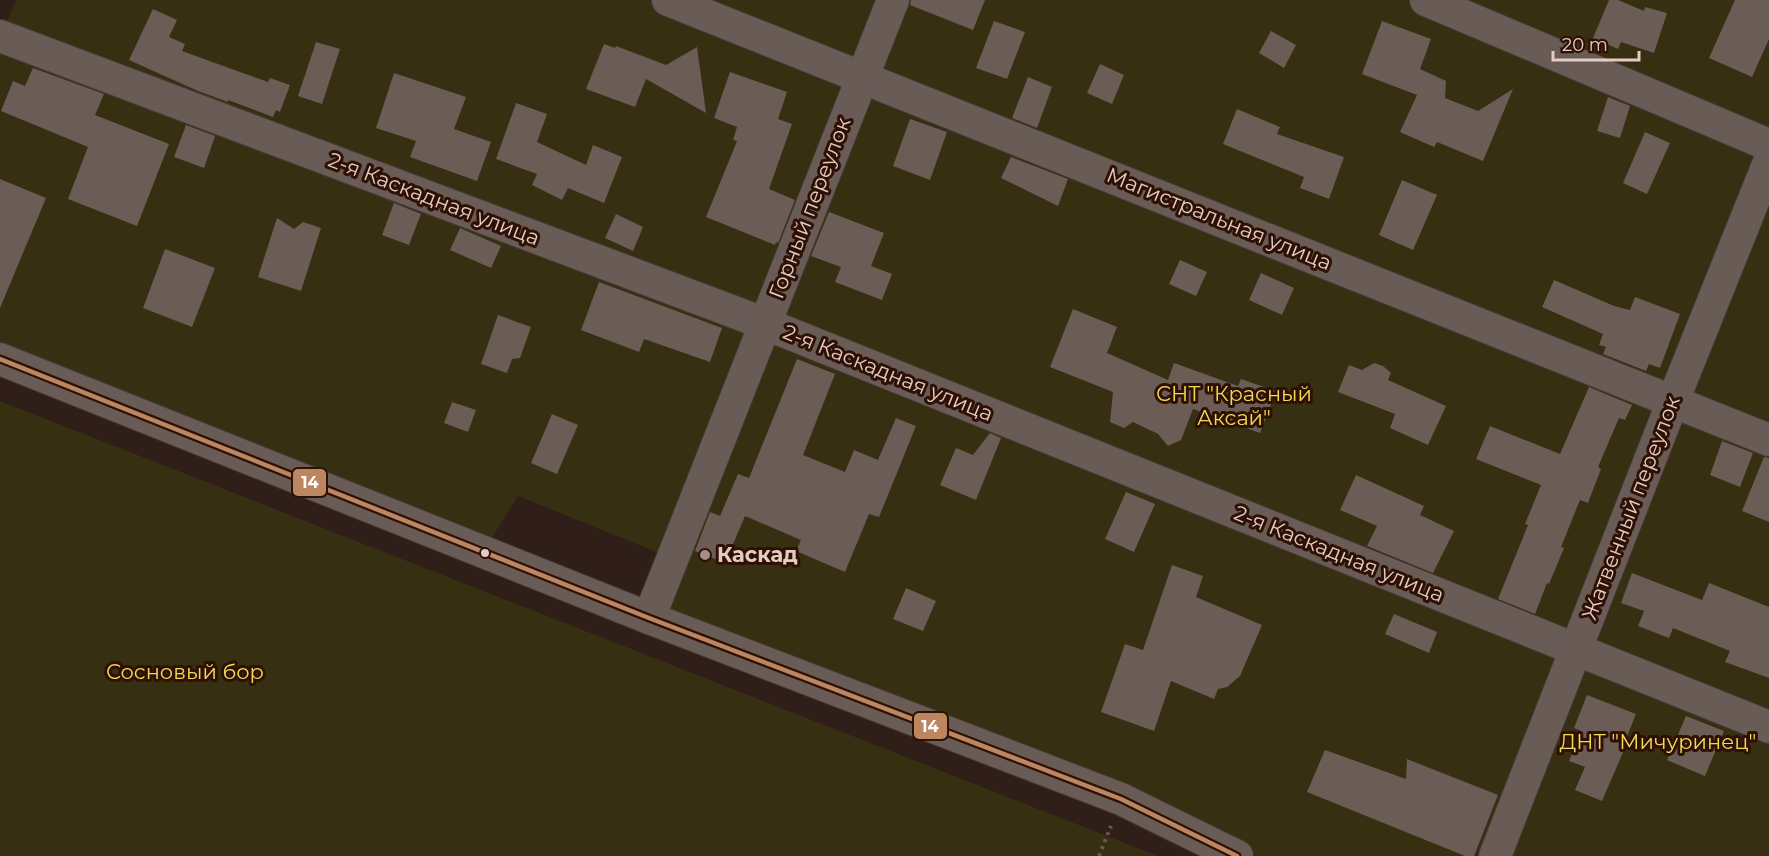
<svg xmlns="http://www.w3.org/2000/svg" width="1769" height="856" viewBox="0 0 1769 856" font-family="Montserrat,sans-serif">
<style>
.green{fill:#362f11}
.building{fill:#6c5c56}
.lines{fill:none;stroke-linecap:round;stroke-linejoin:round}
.minor-casing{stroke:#483934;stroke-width:34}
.path{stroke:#675a56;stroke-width:4;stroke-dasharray:3 4.5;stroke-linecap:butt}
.minor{stroke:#695b56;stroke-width:32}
.bus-1-casing{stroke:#2f1005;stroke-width:9}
.bus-1{stroke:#bb8660;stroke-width:4.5}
.bus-dot{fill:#e2ccc4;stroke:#2f1005;stroke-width:2}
.poi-dot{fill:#a48f88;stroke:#2f1005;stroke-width:2}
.labels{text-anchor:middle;stroke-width:6;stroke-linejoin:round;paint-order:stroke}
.street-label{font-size:21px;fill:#e2ccc4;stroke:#2f1005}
.park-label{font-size:21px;fill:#eeda53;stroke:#2f1005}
.poi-label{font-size:21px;font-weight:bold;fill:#e2ccc4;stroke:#2f1005;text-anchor:start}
.line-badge{stroke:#2f1005;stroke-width:2}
.badge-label{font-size:16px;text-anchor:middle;font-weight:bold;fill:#fff}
</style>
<rect width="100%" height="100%" fill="#301e18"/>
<g class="green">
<path d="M16,0H1769V856H1253L1121,799L650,618L664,555L518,496L488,544L0,350V40Z"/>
<path d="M0,401L1158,856H0Z"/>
</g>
<g class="building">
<path d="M911,0H985L973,30L910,5Z"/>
<path d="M1609,0H1618L1644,11L1645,7L1667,13L1654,53L1621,42L1618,49L1593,38Z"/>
<path d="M1735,0H1769V39L1752,77L1709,58Z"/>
<path d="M153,9L177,20L169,37L185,44L182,51L268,82L270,78L290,85L280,112L276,110L273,117L228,100V102L198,91L129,60Z"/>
<path d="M994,21L1025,32L1007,79L976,68Z"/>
<path d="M1382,21L1431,39L1420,69L1446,81L1445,98L1478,111L1513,89L1483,161L1437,142L1434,147L1400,132L1417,95L1362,74Z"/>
<path d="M1271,31L1296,45L1284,68L1259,53Z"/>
<path d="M316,42L340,49L322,104L298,96Z"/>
<path d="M604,44L615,48L616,46L666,65L697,47L706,113L646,79L635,107L586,89Z"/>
<path d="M1100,64L1124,75L1112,104L1087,93Z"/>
<path d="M33,68L104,94L95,115L169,144L137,226L68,199L88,147L1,111L13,81L25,86Z"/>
<path d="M730,72L787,92L778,119L792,124L769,189L795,200L778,243L776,242L775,245L706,217L737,141L733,140L737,127L714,118Z"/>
<path d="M394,73L466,97L454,129L491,142L477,181L410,157L416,141L376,128Z"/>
<path d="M1028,77L1052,87L1037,128L1012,118Z"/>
<path d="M1608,97L1630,106L1620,138L1597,131Z"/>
<path d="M516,103L547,114L537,142L586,165L593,145L622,157L604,203L568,188L562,200L532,185L537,174L496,159Z"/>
<path d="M1237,109L1280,127L1277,134L1344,157L1329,199L1300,188L1304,177L1223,144Z"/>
<path d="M910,119L947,132L930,180L893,166Z"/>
<path d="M186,125L215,136L204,168L174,157Z"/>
<path d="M1645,132L1670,143L1647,194L1623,183Z"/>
<path d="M1011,157L1068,179L1058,206L1001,178Z"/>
<path d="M0,179L46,198L0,308Z"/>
<path d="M1402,180L1437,195L1413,250L1379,235Z"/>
<path d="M394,203L421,214L409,245L382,235Z"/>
<path d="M829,212L884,233L871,266L892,274L882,300L835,282L841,267L811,256Z"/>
<path d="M616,214L643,227L633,251L605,238Z"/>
<path d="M277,218L294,229L303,222L321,228L301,291L258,277Z"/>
<path d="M460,228L501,246L491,268L450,250Z"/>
<path d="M165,249L215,268L192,327L143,308Z"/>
<path d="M1180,260L1207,272L1196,296L1169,284Z"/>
<path d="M1261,273L1294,288L1282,315L1249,300Z"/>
<path d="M1554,280L1614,306L1630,310L1635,297L1680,314L1660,368L1649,364L1646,371L1603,354L1606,347L1599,345L1603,334L1542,307Z"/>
<path d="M599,282L722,328L710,362L644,339L639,352L581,330Z"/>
<path d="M1073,309L1117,327L1107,353L1168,380L1174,363L1238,386L1241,379L1276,391L1260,433L1193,409L1181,440L1168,446L1158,434L1133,422L1124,428L1110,422L1113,392L1050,367Z"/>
<path d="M498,315L531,327L520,358L512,359L507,373L481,364Z"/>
<path d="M797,359L835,374L803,455L845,472L854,450L878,460L896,418L916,426L879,517L869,514L845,572L796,551L801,540L745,516L725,563L695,551L710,512L720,516L738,474L749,478Z"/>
<path d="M1374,363L1383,366L1391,373L1388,380L1446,406L1428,445L1390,428L1395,414L1338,392L1349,365L1362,370Z"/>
<path d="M1589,387L1632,405L1625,420L1619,418L1598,467L1601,469L1588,503L1580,500L1561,547L1564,548L1549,584L1547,583L1535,614L1498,599L1528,525L1525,524L1541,485L1476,459L1490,426L1560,454Z"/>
<path d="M452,402L476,410L468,432L444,423Z"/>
<path d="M552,414L578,425L557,474L531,463Z"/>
<path d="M990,433L1001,438L976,500L940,485L956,448L973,455Z"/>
<path d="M1722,441L1753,453L1740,487L1710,475Z"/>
<path d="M1764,457L1769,458V522L1742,511Z"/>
<path d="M1356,475L1424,506L1420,515L1454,531L1433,573L1367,546L1377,526L1340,510Z"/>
<path d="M1126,492L1155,504L1134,552L1105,539Z"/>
<path d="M1172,565L1203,576L1196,597L1262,625L1240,676L1227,687L1218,689L1214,699L1171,681L1154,731L1101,712L1125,644L1143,650Z"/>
<path d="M1632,573L1702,600L1709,583L1769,607V678L1725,662L1730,651L1673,628L1669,638L1638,626L1644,611L1621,603Z"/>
<path d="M906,588L936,601L923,631L893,619Z"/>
<path d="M1394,614L1437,632L1429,653L1385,634Z"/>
<path d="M1587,695L1636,714L1622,749L1624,750L1602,801L1575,790L1585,767L1569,761L1581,731L1574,728Z"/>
<path d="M1686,716L1724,731L1705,776L1667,760Z"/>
<path d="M1325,750L1406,779L1407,759L1498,795L1474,856H1465L1307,792Z"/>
</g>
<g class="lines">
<defs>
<g id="minor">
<path d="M668,0L1769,440"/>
<path d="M1426,0L1769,145"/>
<path d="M0,36L766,324L1769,727"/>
<path d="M0,359L649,618L1121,799L1237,856"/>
<path d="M649,618L893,0"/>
<path d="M1495,856L1673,401L1769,162"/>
</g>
</defs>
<use href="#minor" class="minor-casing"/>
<path class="path" d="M1099,856L1111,826"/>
<use href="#minor" class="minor"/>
<defs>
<path id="bus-1" d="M0,359L649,618L1121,799L1237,856"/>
</defs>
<use href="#bus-1" class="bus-1-casing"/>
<use href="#bus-1" class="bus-1"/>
</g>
<circle class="bus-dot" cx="485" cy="553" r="5"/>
<circle class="poi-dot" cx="705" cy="555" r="6"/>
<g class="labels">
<g class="street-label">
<text transform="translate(434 199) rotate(21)" y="7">2-я Каскадная улица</text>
<text transform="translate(810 208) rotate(-69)" y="7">Горный переулок</text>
<text transform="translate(1219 219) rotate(22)" y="7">Магистральная улица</text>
<text transform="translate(888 373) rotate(22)" y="7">2-я Каскадная улица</text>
<text transform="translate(1631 508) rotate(-69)" y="7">Жатвенный переулок</text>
<text transform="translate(1339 554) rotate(22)" y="7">2-я Каскадная улица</text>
</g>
<g class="park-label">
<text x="1234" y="401">СНТ "Красный<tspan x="1234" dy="24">Аксай"</tspan></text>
<text x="185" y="679">Сосновый бор</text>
<text x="1658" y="749">ДНТ "Мичуринец"</text>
</g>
<g class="poi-label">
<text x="717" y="562">Каскад</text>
</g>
</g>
<g class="line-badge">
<rect x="292" y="468" width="35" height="29" rx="6" fill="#bb8660"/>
<rect x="913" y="712" width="35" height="28" rx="6" fill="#bb8660"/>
</g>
<g class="badge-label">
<text x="310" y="488">14</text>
<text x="930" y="732">14</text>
</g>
<path d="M1553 51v9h86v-9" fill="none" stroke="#e2ccc4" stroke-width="3"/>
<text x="1562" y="51" font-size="18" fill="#e2ccc4" stroke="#2f1005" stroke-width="4.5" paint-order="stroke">20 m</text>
</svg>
